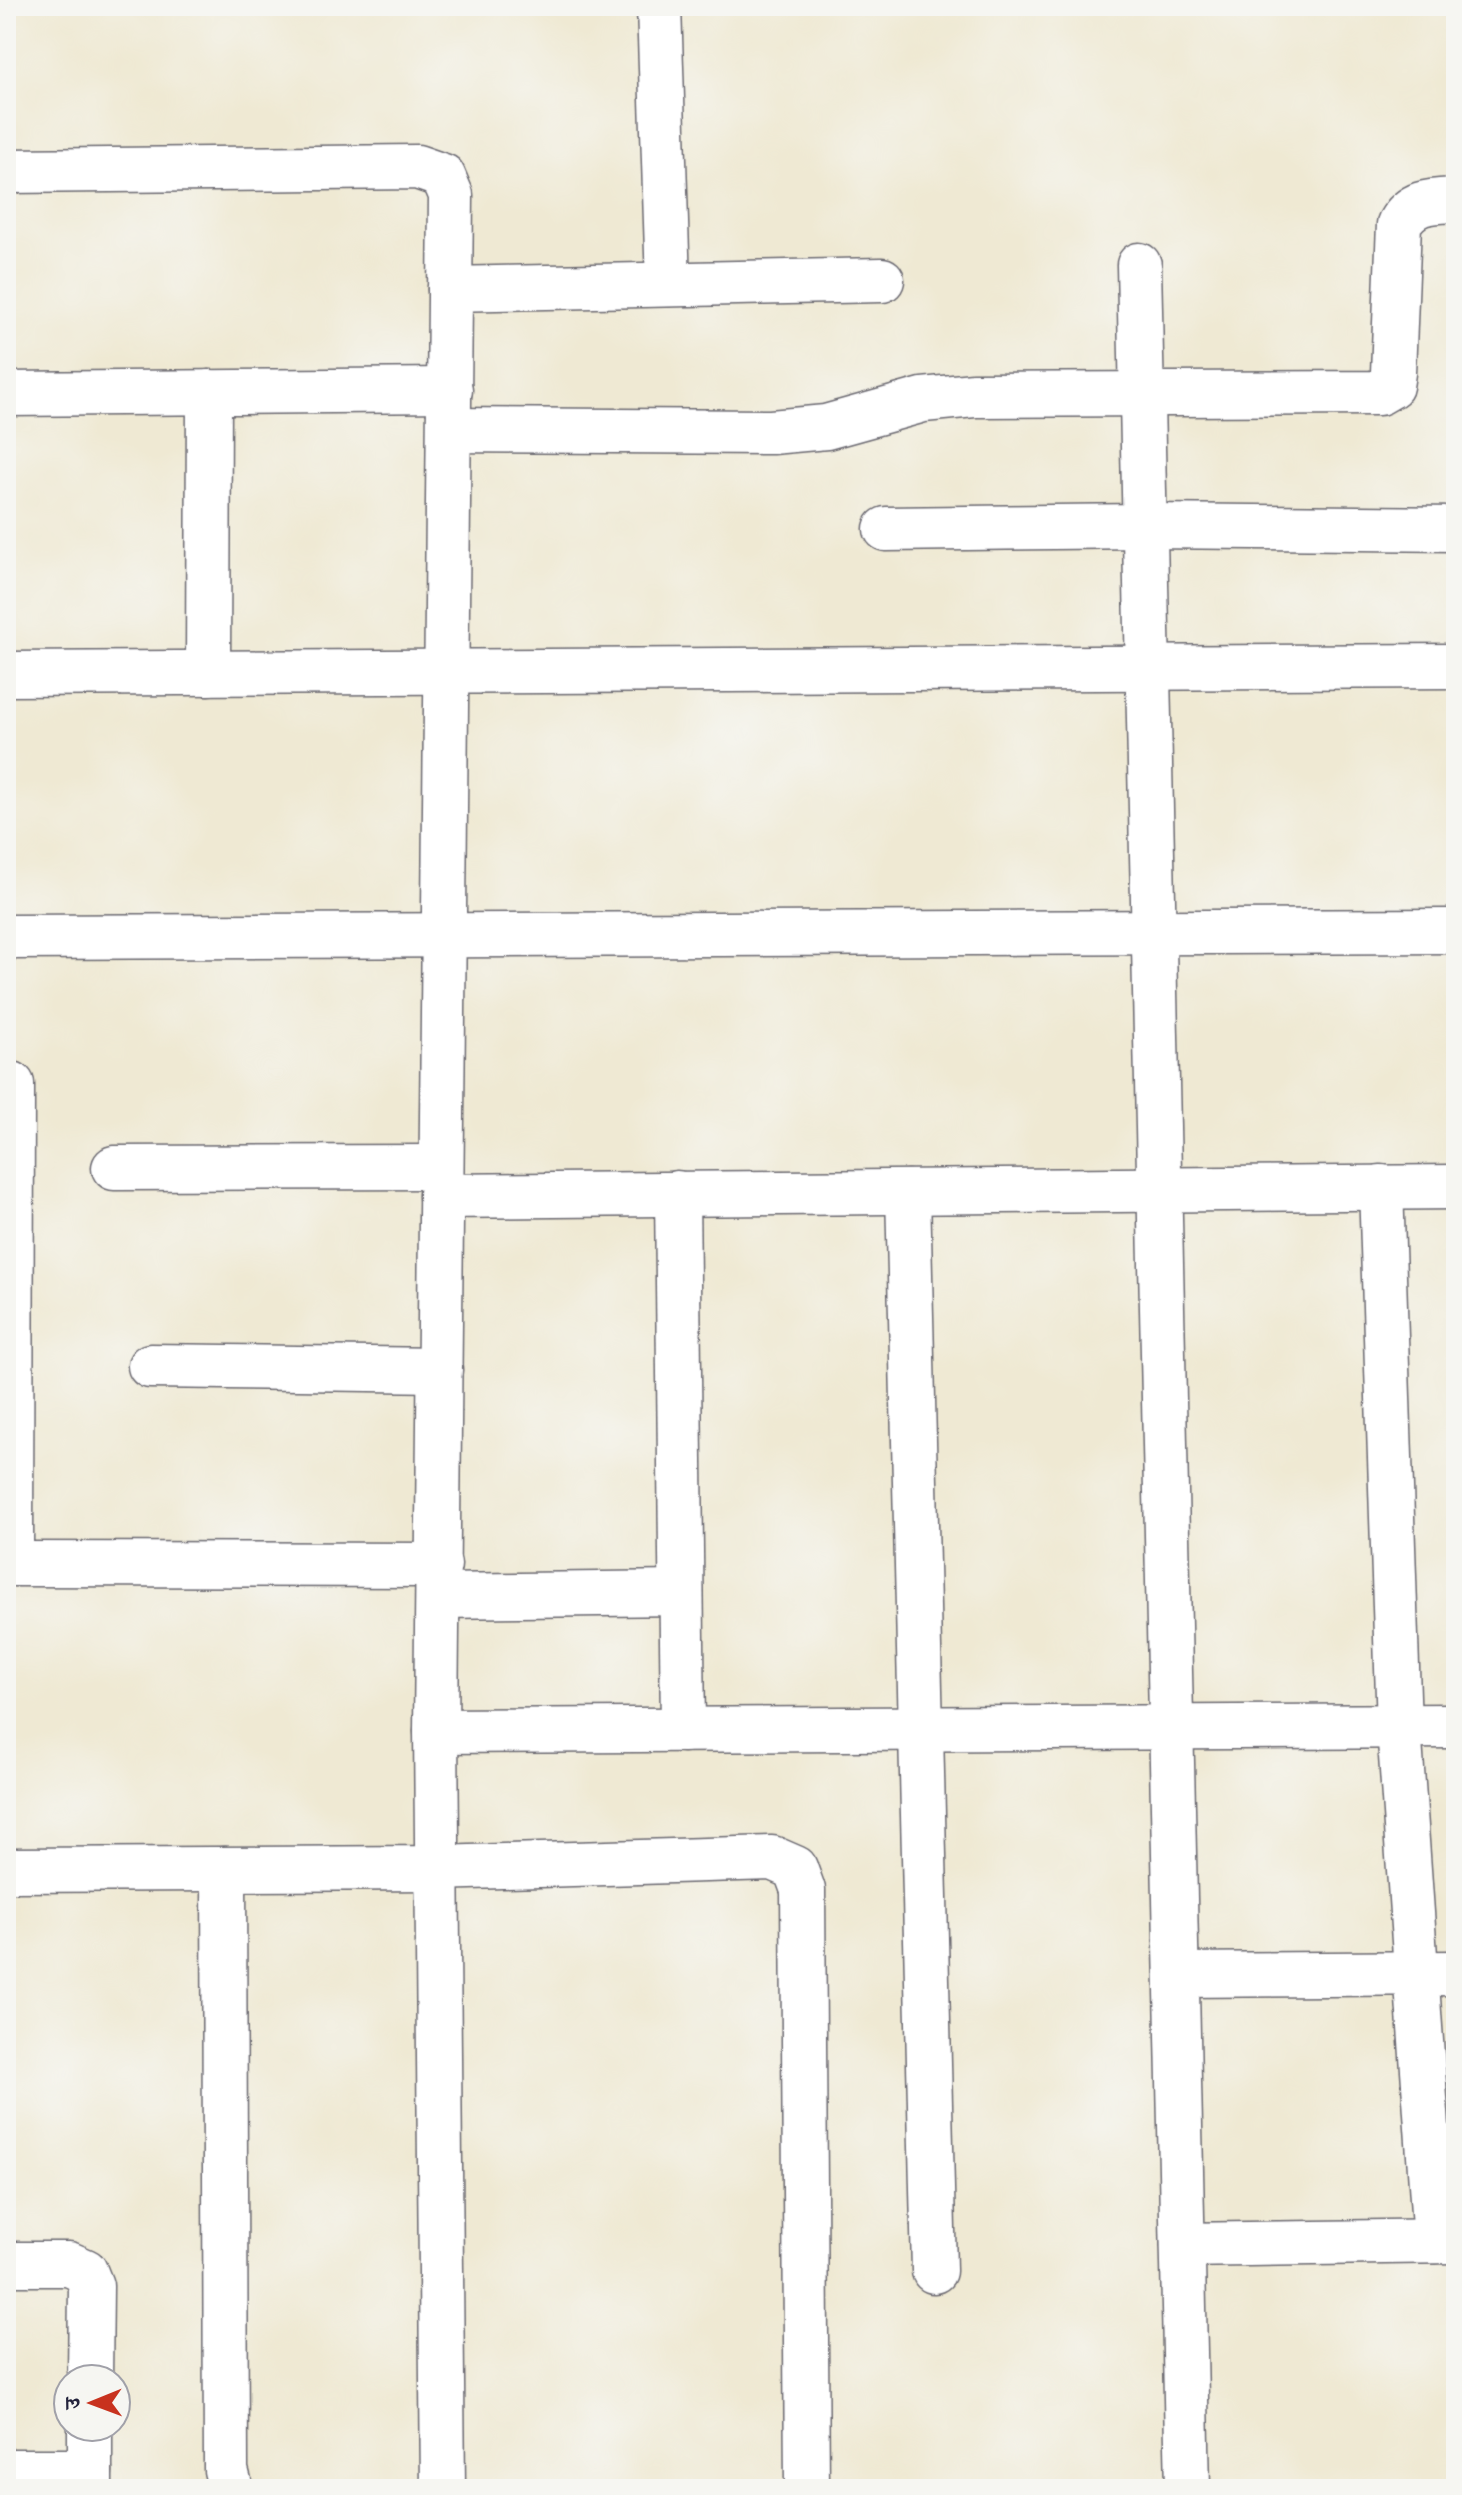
<svg xmlns="http://www.w3.org/2000/svg" width="1462" height="2495" viewBox="0 0 1462 2495" font-family="Vollkorn,'Noto Serif Devanagari',serif">
<style>
.lines{fill:none;stroke-linecap:round;stroke-linejoin:round}
.minor-casing{stroke:#6a6870;stroke-width:47}
.minor{stroke:#fff;stroke-width:44}
</style>
<rect width="100%" height="100%" fill="#f6f6f2"/>
<filter id="ink" filterUnits="userSpaceOnUse"><feTurbulence type="fractalNoise" baseFrequency=".0125" numOctaves="2"/><feDisplacementMap in="SourceGraphic" scale="16" xChannelSelector="R" yChannelSelector="G"/><feConvolveMatrix kernelMatrix="1 2 1 2 8 2 1 2 1" color-interpolation-filters="sRGB"/></filter>
<filter id="wash" filterUnits="userSpaceOnUse"><feTurbulence type="fractalNoise" baseFrequency=".006" numOctaves="4" result="noise"/><feDisplacementMap in="SourceGraphic" scale="32" xChannelSelector="R" yChannelSelector="G"/><feGaussianBlur stdDeviation="1.8" result="paint"/><feColorMatrix in="noise" values="0 0 0 0 0 0 0 0 0 0 0 0 0 0 0 0 0 1.4 0 .05"/><feComposite in="paint" operator="in"/></filter>
<g filter="url(#wash)">
<rect width="100%" height="100%" fill="#efe9d3"/>
</g>
<g filter="url(#ink)">
<g class="lines">
<defs>
<g id="minor">
<path d="M659,6L668,284"/>
<path d="M6,171L417,167L443,176L451,195L436,1731L443,2489"/>
<path d="M1139,265L1188,2489"/>
<path d="M450,289L882,280"/>
<path d="M6,394L450,390"/>
<path d="M450,430L771,432L826,427L923,400L974,395L1379,393L1391,386L1393,373L1399,224C1412,200 1432,201 1456,200"/>
<path d="M886,529L1145,526L1456,529"/>
<path d="M208,673L209,392"/>
<path d="M6,674L1456,666"/>
<path d="M6,937L1456,931"/>
<path d="M114,1168L441,1167"/>
<path d="M1381,1187L1399,1727L1435,2241"/>
<path d="M908,1192L934,2271"/>
<path d="M677,1193L683,1730"/>
<path d="M441,1196L1456,1187"/>
<path d="M150,1366L440,1370"/>
<path d="M6,1564L439,1565"/>
<path d="M11,1564L12,1084"/>
<path d="M439,1596L681,1593"/>
<path d="M436,1731L1456,1726"/>
<path d="M224,1869L226,2470L231,2489"/>
<path d="M6,1870L437,1868L772,1858L795,1868L803,1890L807,2489"/>
<path d="M1177,1975L1456,1973"/>
<path d="M1183,2245L1456,2241"/>
<path d="M6,2264H69L85,2271L91,2286L90,2379"/>
<path d="M6,2471H90"/>
<path d="M90,2489V2427"/>
</g>
</defs>
<use href="#minor" class="minor-casing"/>
<use href="#minor" class="minor"/>
</g>
</g>
<rect width="1462" height="2495" fill="none" stroke="#f6f6f2" stroke-width="32"/>
<g transform="translate(92 2403) rotate(269)"><circle r="38" fill="#f6f6f2" stroke="#a1a1a9" stroke-width="2"/>
<path d="M0-6L14 30L0 20L-14 30Z" fill="#c8321e"/>
<text y="-12" font-size="22" font-weight="bold" text-anchor="middle" fill="#22223b">उ</text>
</g>
</svg>
